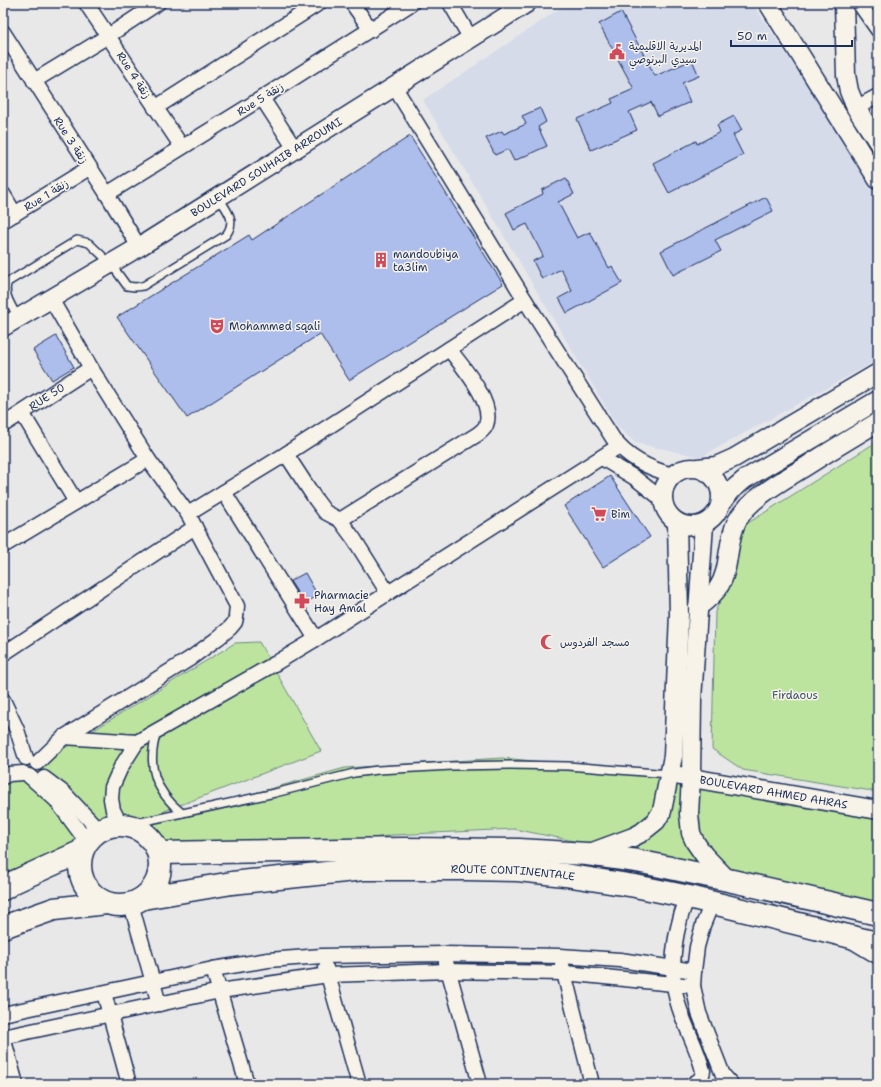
<svg xmlns="http://www.w3.org/2000/svg" width="881" height="1087" viewBox="0 0 881 1087" font-family="'Shantell Sans','Playpen Sans Arabic',sans-serif">
<style>
.built{fill:#d6dbea}
.green{fill:#bde49f;stroke:#6c8a7e}
.building{fill:#adbeed;stroke:#1b2f5e}
.lines{fill:none;stroke-linecap:round;stroke-linejoin:round}
.service-casing{stroke:#1b2f5e;stroke-width:10}
.minor-casing{stroke:#1b2f5e;stroke-width:17}
.tertiary-casing{stroke:#1b2f5e;stroke-width:21}
.primary-casing{stroke:#1b2f5e;stroke-width:25}
.trunk-casing{stroke:#1b2f5e;stroke-width:25}
.service{stroke:#f7f3e8;stroke-width:7}
.minor{stroke:#f7f3e8;stroke-width:14}
.tertiary{stroke:#f7f3e8;stroke-width:18}
.primary{stroke:#f7f3e8;stroke-width:22}
.trunk{stroke:#f7f3e8;stroke-width:22}
.labels{text-anchor:middle;stroke-width:3;stroke-linejoin:round;paint-order:stroke}
.poi-label{font-size:11px;fill:#1b2f5e;stroke:#f7f3e8;text-anchor:start}
.street-label{font-size:11px;fill:#1b2f5e;stroke:#f7f3e8}
.park-label{font-size:11px;fill:#3b536b;stroke:#f7f3e8}
</style>
<rect width="100%" height="100%" fill="#e8e8e9"/>
<filter id="ink" filterUnits="userSpaceOnUse"><feTurbulence type="fractalNoise" baseFrequency=".025" numOctaves="2"/><feDisplacementMap in="SourceGraphic" scale="8" xChannelSelector="R" yChannelSelector="G"/><feConvolveMatrix kernelMatrix="1 2 1 2 8 2 1 2 1" color-interpolation-filters="sRGB"/></filter>
<g filter="url(#ink)">
<path class="built" d="M568,3H752L878,191V360L701,457L635,443L617,426L423,100Z"/>
<g class="green">
<path d="M878,441V792L743,770L712,749L715,612L728,584L737,530Z"/>
<path d="M259,642L321,751L136,822L201,808L345,768L502,758L670,774L878,810V912L599,846L514,829L393,835L368,839L139,845C135,837 131,832 122,827L3,873V786L235,643Z"/>
</g>
<g class="building">
<path d="M621,12L655,76L692,60L699,76L682,83L690,102L658,116L651,102L629,112L637,130L591,150L577,119L613,103L611,99L634,89L599,24Z"/>
<path d="M540,108L546,122L538,127L547,146L514,161L508,149L495,155L486,138L502,131L504,134L526,124L522,116Z"/>
<path d="M734,116L742,130L733,135L743,155L669,193L653,163L696,141L697,144L720,132L717,125Z"/>
<path d="M410,136L503,284L349,380L320,334L187,418L117,317L249,235L252,240Z"/>
<path d="M566,178L574,194L558,202L577,238L590,232L609,268L612,266L622,283L567,313L559,298L572,291L561,269L542,279L533,261L543,256L527,224L514,230L506,213L543,194L542,190Z"/>
<path d="M766,197L773,211L715,240L721,251L673,275L661,251Z"/>
<path d="M56,336L74,367L52,380L33,350Z"/>
<path d="M610,476L650,537L603,567L564,506Z"/>
<path d="M305,573L318,596L304,603L290,581Z"/>
</g>
<g class="lines">
<defs>
<g id="service">
<path d="M18,318C13,307 2,294 8,282L77,240L89,243L111,264L127,286L135,287L143,286L226,235C237,220 227,211 219,198"/>
<path d="M157,732C146,766 155,791 182,813"/>
<path d="M127,825L275,793L354,773L378,770L452,766L510,765L568,766L669,774"/>
</g>
<g id="minor">
<path d="M86,3L182,147"/>
<path d="M352,3L371,30"/>
<path d="M450,3L471,39"/>
<path d="M859,3L878,30"/>
<path d="M3,32L107,194L139,247"/>
<path d="M34,81L108,36L158,3"/>
<path d="M394,86L525,300L614,440C629,459 650,469 673,475"/>
<path d="M262,98L295,149"/>
<path d="M155,108L319,3"/>
<path d="M856,108L878,96"/>
<path d="M3,194L15,214"/>
<path d="M107,194L262,98L412,3"/>
<path d="M3,221L89,168"/>
<path d="M22,413L76,502"/>
<path id="s1" d="M3,425L91,368"/>
<path d="M286,454L316,500L325,512L340,520L354,539L388,593"/>
<path d="M602,458L635,478L663,500"/>
<path d="M224,492L316,639"/>
<path d="M188,514L286,454L525,300"/>
<path d="M340,520L478,434C481,431 485,429 486,425C495,403 462,366 449,349"/>
<path d="M3,546L148,459"/>
<path d="M3,654L195,527"/>
<path d="M3,700L17,730L26,758"/>
<path d="M64,737L137,742"/>
<path d="M37,763L64,737L191,658L218,638L230,628L235,622L236,617L237,606L188,514L148,459L91,368L51,299"/>
<path d="M29,776L56,800L87,842"/>
<path d="M3,777L9,774L23,773"/>
<path d="M44,778L64,793L99,830"/>
<path d="M120,824L113,810L111,799L112,787L121,767L137,742L276,663L316,639L619,446"/>
<path d="M689,897C682,907 680,920 677,932C672,957 671,983 679,1007C686,1029 698,1049 703,1071L701,1079L693,1084"/>
<path d="M712,903L703,925L697,947L694,971L693,986L699,1013L723,1075L731,1084"/>
<path d="M131,904L159,1004"/>
<path d="M446,962L480,1084"/>
<path d="M562,965L592,1084"/>
<path d="M326,968L359,1084"/>
<path d="M213,969L247,1084"/>
<path d="M104,993L129,1084"/>
<path d="M3,1014L213,969L268,960L322,956L444,954L560,956L620,960L694,971"/>
<path d="M16,1084L3,1037L220,991L328,975L448,971L565,973L693,986"/>
</g>
<g id="tertiary">
<path d="M768,3L878,180"/>
<path d="M844,3L846,75L849,91L856,108L878,142"/>
<path id="s2" d="M3,327L139,247L527,3"/>
<circle cx="692" cy="497" r="29"/>
<path d="M698,468L716,466L734,458L878,373"/>
<path d="M721,503L732,490L745,479L878,400"/>
<path d="M704,524L692,699L691,777L689,814L691,833L695,842L704,855L728,880"/>
<path d="M698,607C706,601 713,596 718,588C731,569 726,542 737,521C749,498 786,479 808,465C831,450 855,436 878,422"/>
<path id="s3" d="M680,776L878,810"/>
<path d="M587,854L633,837L641,833L656,821L662,811L673,756L679,614L677,523"/>
</g>
<g id="primary">
<circle cx="120" cy="865" r="40"/>
<path d="M159,853L404,849L519,850L587,854L637,861L728,880L878,914"/>
<path d="M3,889L14,882L82,851"/>
<path id="s4" d="M143,898L232,883L364,869H467L518,870L565,875L635,886L689,897L872,942"/>
<path d="M3,927L54,909L106,903"/>
</g>
<path id="trunk" d="M853,937L878,952"/>
</defs>
<use href="#service" class="service-casing"/>
<use href="#minor" class="minor-casing"/>
<use href="#tertiary" class="tertiary-casing"/>
<use href="#primary" class="primary-casing"/>
<use href="#trunk" class="trunk-casing"/>
<use href="#service" class="service"/>
<use href="#minor" class="minor"/>
<use href="#tertiary" class="tertiary"/>
<use href="#primary" class="primary"/>
<use href="#trunk" class="trunk"/>
</g>
</g>
<defs>
<symbol id="civic-bare" viewBox="-9 -9 18 18"><path d="M-.6-6.5H3V-4.5H.6V-3L4-1V1h2V6H-6V1h2V-1L-.6-3ZM-1.2 2.5V6h2.4V2.5Z" fill="#d1495b" stroke="#f7f3e8" stroke-width="2.5" paint-order="stroke"/></symbol>
<symbol id="building-bare" viewBox="-9 -9 18 18"><path d="M-4-6H4V6H1V3H-1V6H-4ZM-2.5-4.3h1.7v1.8h-1.7ZM.8-4.3h1.7v1.8H.8ZM-2.5-1h1.7V.8h-1.7ZM.8-1h1.7V.8H.8Z" fill="#d1495b" stroke="#f7f3e8" stroke-width="2.5" paint-order="stroke"/></symbol>
<symbol id="theatre-bare" viewBox="-9 -9 18 18"><path d="M-5-5.5Q0-4 5-5.5V0Q5 5 0 6Q-5 5-5 0ZM-3.3-2.5H-1v1.5H-3.3ZM1-2.5H3.3v1.5H1ZM-2.8 1Q0 5.5 2.8 1Z" fill="#d1495b" stroke="#f7f3e8" stroke-width="2.5" paint-order="stroke"/></symbol>
<symbol id="supermarket-bare" viewBox="-9 -9 18 18"><path d="M-6-5.5h2.5l.6 2H6L4.5 2H-2.5L-4.4-4H-6ZM-1.5 3.2a1.3 1.3 0 1 0 .1 0ZM3 3.2a1.3 1.3 0 1 0 .1 0Z" fill="#d1495b" stroke="#f7f3e8" stroke-width="2.5" paint-order="stroke"/></symbol>
<symbol id="pharmacy-bare" viewBox="-9 -9 18 18"><path d="M-2-6h4v4h4v4h-4v4h-4v-4h-4v-4h4Z" fill="#d1495b" stroke="#f7f3e8" stroke-width="2.5" paint-order="stroke"/></symbol>
<symbol id="mosque-bare" viewBox="-9 -9 18 18"><path d="M3.5-4.9A6 6 0 1 0 3.5 4.9A5 5 0 1 1 3.5-4.9Z" fill="#d1495b" stroke="#f7f3e8" stroke-width="2.5" paint-order="stroke"/></symbol>
</defs>
<g fill-rule="evenodd">
<use href="#civic-bare" x="606" y="41" width="22" height="22"/>
<use href="#building-bare" x="370" y="249" width="22" height="22"/>
<use href="#theatre-bare" x="206" y="315" width="22" height="22"/>
<use href="#supermarket-bare" x="588" y="503" width="22" height="22"/>
<use href="#pharmacy-bare" x="291" y="590" width="22" height="22"/>
<use href="#mosque-bare" x="537" y="631" width="22" height="22"/>
</g>
<g class="labels">
<g class="poi-label">
<text x="629" y="50">المديرية الاقليمية<tspan x="629" dy="13">سيدي البرنوصي</tspan></text>
<text x="393" y="258">mandoubiya<tspan x="393" dy="13">ta3lim</tspan></text>
<text x="229" y="330">Mohammed sqali</text>
<text x="611" y="518">Bim</text>
<text x="314" y="599">Pharmacie<tspan x="314" dy="13">Hay Amal</tspan></text>
<text x="560" y="646">مسجد الفردوس</text>
</g>
<g class="street-label">
<text transform="translate(134 75) rotate(57)" y="4">Rue 4 زنقة</text>
<text transform="translate(260 99) rotate(-32)" y="4">Rue 5 زنقة</text>
<text transform="translate(71 140) rotate(57)" y="4">Rue 3 زنقة</text>
<text dy="4" stroke="none"><textPath href="#s2" startOffset="308">BOULEVARD SOUHAIB ARROUMI</textPath></text>
<text transform="translate(46 195) rotate(-32)" y="4">Rue 1 زنقة</text>
<text dy="4" stroke="none"><textPath href="#s1" startOffset="52">RUE 50</textPath></text>
<text dy="4" stroke="none"><textPath href="#s3" startOffset="95">BOULEVARD AHMED AHRAS</textPath></text>
<text dy="4" stroke="none"><textPath href="#s4" startOffset="372">ROUTE CONTINENTALE</textPath></text>
</g>
<g class="park-label">
<text x="795" y="699">Firdaous</text>
</g>
</g>
<rect width="881" height="1087" fill="none" stroke="#f7f3e8" stroke-width="16"/>
<rect x="8" y="8" width="865" height="1071" fill="none" stroke="#1b2f5e" stroke-width="1.5" filter="url(#ink)"/>
<path d="M731 40v6h121v-6" fill="none" stroke="#1b2f5e" stroke-width="2"/>
<text x="737" y="40" font-size="12" fill="#1b2f5e" stroke="#f7f3e8" stroke-width="3" paint-order="stroke">50 m</text>
</svg>
